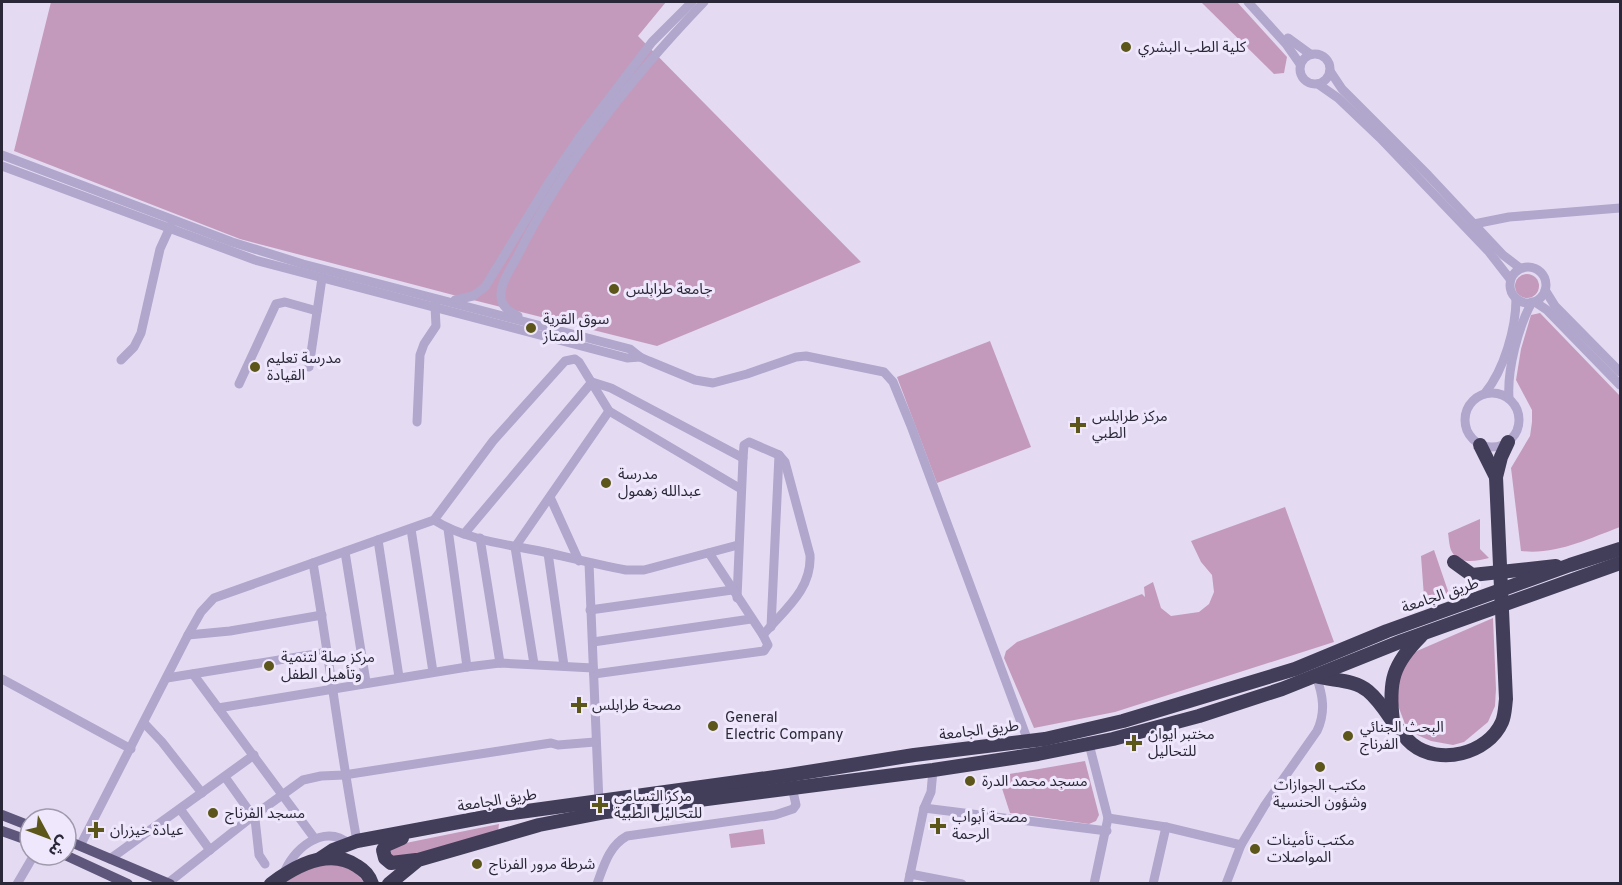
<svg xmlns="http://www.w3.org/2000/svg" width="1622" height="885" viewBox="0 0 1622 885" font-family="Overpass,'Noto Sans Arabic',sans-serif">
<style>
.green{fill:#c49abc}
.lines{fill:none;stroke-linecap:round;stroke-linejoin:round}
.minor{stroke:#b1a6cc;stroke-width:9}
.major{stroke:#5e577b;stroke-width:10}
.highway{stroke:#423e5a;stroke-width:14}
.poi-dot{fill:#5c561a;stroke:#efe7fb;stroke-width:2}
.labels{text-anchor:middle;stroke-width:6;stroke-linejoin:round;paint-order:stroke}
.poi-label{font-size:15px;fill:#2a2738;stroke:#efe7fb;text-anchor:start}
.street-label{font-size:15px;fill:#2a2738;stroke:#efe7fb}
</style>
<rect width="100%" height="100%" fill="#e4dbf3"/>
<g class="green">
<path d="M51,2H666L638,36L861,262L657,346L457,296L240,239L14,151Z"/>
<path d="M1201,2H1237L1287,57L1284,73L1274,74Z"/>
<circle cx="1527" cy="286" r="12"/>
<path d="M1540,313L1620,396V527C1588,539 1556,555 1521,551L1511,468L1530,436L1532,422V410L1516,380L1521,349L1531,315Z"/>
<path d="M990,341L1031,447L937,483L897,377Z"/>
<path d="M1285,507L1334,642L1115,712L1034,728L1004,658L1006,651L1017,642L1142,594L1145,597L1144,587L1153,582L1161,608L1171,616L1199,612L1209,604L1214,592L1212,575L1201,562L1191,541Z"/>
<path d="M1480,519V549L1489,558C1478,561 1458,565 1452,552C1449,547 1449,538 1448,533Z"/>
<path d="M1434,550L1448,591L1445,596L1438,601L1431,596L1424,597L1421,556Z"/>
<path d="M1493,618L1496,689L1495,706L1488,722L1464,742L1453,745L1431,741L1415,734L1405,724L1394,695L1403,661L1417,651Z"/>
<path d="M1085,761L1099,815L1096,821L1089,824L1010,813L998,776Z"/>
<path d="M499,824L498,832L394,861L386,851L396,845Z"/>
<path d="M763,829L765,844L731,848L729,834Z"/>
<path d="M331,861L350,867L366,884H281L297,873Z"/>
</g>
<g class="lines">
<g class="minor">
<path d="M1248,2L1286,44L1300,64"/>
<path d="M1288,38L1310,54"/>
<circle cx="1315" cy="69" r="15"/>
<path d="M1330,71L1342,89L1428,175L1503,255L1520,268"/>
<path d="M1318,84L1338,98L1380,138L1489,252L1510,279"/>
<path d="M2,155L232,242L303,264L630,349L640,357L649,361L695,380L713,383L747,374L796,357L806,356L884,372L893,382L911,426L1028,741"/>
<path d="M2,166L255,260L627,358L640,357"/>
<path d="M1474,224L1509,217L1620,208"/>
<circle cx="1528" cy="285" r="18"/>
<path d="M1545,290L1555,306L1620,372"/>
<path d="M455,300L473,296L485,287L549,182L579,138L652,42L692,2"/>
<path d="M1535,302L1547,310L1620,385"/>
<path d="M518,316C510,312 501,307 501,296C500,283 512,267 518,255C564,163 633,76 704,2"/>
<path d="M121,360L134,347L141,333L160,249L171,225"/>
<path d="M309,367L322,278"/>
<path d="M239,384L276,304L285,302L317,311"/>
<circle cx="1492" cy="420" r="27"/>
<path d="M1485,393C1504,370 1516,328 1516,299"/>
<path d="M1509,398C1507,370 1518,327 1532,302"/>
<path d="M417,422L420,355L424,344L436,326L435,306"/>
<path d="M550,497L579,561"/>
<path d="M434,520C467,541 512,545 549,553C575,559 600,565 626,570H644L738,545"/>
<path d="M411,529L433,672"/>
<path d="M448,529L467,667"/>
<path d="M464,534L592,382L611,388L743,458"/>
<path d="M480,538L500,663"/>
<path d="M378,540L399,677"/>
<path d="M345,552L366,682"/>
<path d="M548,553L564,666"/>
<path d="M313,563C329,656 340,749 357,841"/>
<path d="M589,563L599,803"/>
<path d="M737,598L743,458L744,445L749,442L779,455L785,462L810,555C812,590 784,610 763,635"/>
<path d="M590,610L732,590"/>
<path d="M771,627L779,455"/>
<path d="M188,635L230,631L322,615"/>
<path d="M593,642L751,619"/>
<path d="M534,664L515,547L609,411"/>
<path d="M193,674L315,839"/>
<path d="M594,674L764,651L768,645L763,635L709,553"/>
<path d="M167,678L328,652"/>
<path d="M2,679L131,749"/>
<path d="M218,708L467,667L500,663L593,668"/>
<path d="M144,723L162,742L202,793"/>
<path d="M1089,744L1108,818L1094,884"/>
<path d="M225,777L255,819L259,855L265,864"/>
<path d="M924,808L1107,831"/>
<path d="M180,809L210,850"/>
<path d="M1108,818L1166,827L1241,845"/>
<path d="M80,846L188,635L201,612L214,598L434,520L493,441L565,361L575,359L579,362L609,411L741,489"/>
<path d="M110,859L254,755"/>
<path d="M910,874L962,884"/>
<path d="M283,876C291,850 324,822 349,844"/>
<path d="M168,883L253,816L303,780L321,776L344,775L551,743L558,745L595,742"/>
<path d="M17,884L34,855"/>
<path d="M597,884C604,865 609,846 627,836L775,815L793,809L796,805L792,787"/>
<path d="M908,884L924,808L931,792L933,770"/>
<path d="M1153,884L1166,827"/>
<path d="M1226,884L1241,845L1265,805L1317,731C1326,712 1323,695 1316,676"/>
</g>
<g class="major">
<path d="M2,815L30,826"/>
<path d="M2,831L30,841"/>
<path d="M66,840L170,884"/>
<path d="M65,855L128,884"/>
</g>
<g class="highway">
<path d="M1480,445L1496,477"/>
<path d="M1454,562L1472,575L1556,566"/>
<path d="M1316,676C1333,681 1354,679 1368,691C1386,706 1394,729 1412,744C1439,766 1488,754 1502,722C1505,715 1505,707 1506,699L1496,477L1501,457L1508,442"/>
<path d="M1393,721C1388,681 1393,664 1421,636"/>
<path d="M402,838L386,845L383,850L385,858L391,863L416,860"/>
<path d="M321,858L333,850L357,841L491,816L789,775L914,755L1045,739L1123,721L1295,669L1387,631L1570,565L1620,549"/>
<path d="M271,884C295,866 329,847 357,866C365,871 369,875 372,884"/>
<path d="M389,884L418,860L539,825L606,812L933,770L1038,754L1113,739L1199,716L1282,689L1402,641L1620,563"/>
</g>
</g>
<g class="poi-dot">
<circle cx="1126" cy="47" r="6"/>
<circle cx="614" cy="289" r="6"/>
<circle cx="531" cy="328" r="6"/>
<circle cx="255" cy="367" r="6"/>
<path d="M1075 416h6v6h6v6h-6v6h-6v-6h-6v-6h6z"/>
<circle cx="606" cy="483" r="6"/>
<circle cx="269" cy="666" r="6"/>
<path d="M576 696h6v6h6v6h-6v6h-6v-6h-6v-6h6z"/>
<circle cx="713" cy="726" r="6"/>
<circle cx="1348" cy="736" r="6"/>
<path d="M1131 734h6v6h6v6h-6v6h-6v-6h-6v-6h6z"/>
<circle cx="1320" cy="767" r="6"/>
<circle cx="970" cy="781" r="6"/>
<path d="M597 796h6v6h6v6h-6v6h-6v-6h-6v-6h6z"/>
<circle cx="213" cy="813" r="6"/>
<path d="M935 817h6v6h6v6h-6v6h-6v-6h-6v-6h6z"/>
<path d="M93 821h6v6h6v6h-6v6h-6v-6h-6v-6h6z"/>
<circle cx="1255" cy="849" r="6"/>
<circle cx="477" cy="864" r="6"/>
</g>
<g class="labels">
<g class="poi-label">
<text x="1138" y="52">كلية الطب البشري</text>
<text x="626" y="294">جامعة طرابلس</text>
<text x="543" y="324">سوق القرية<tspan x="543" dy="17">الممتاز</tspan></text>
<text x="267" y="363">مدرسة تعليم<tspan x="267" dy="17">القيادة</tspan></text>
<text x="1092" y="421">مركز طرابلس<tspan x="1092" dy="17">الطبي</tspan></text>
<text x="618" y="479">مدرسة<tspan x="618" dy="17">عبدالله زهمول</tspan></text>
<text x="281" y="662">مركز صلة لتنمية<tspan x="281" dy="17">وتأهيل الطفل</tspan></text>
<text x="592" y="710">مصحة طرابلس</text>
<text x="725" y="722">General<tspan x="725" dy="17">Electric Company</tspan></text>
<text x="1360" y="732">البحث الجنائي<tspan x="1360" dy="17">الفرناج</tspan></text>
<text x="1148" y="739">مختبر ايوان<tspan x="1148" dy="17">للتحاليل</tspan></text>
<text x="982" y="786">مسجد محمد الدرة</text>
<text x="1320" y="790" text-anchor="middle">مكتب الجوازات<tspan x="1320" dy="17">وشؤون الحنسية</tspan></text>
<text x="614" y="801">مركز التسامي<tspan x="614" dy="17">للتحاليل الطبية</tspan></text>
<text x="225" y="818">مسجد الفرناج</text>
<text x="952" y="822">مصحة أبواب<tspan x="952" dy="17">الرحمة</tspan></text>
<text x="110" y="835">عيادة خيزران</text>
<text x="1267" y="845">مكتب تأمينات<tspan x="1267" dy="17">المواصلات</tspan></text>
<text x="489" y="869">شرطة مرور الفرناج</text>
</g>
<g class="street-label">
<text transform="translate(1440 595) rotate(-19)" y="5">طريق الجامعة</text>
<text transform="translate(979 730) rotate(-7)" y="5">طريق الجامعة</text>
<text transform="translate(497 800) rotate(-9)" y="5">طريق الجامعة</text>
</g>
</g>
<rect width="1622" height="885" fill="none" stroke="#2a2738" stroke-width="6"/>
<g transform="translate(48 837) rotate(131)"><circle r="28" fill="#efe7fb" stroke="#a09aad" stroke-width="1.5"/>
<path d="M0-4.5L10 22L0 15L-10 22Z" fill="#5c561a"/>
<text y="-9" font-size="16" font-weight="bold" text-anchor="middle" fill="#2a2738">ش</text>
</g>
</svg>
